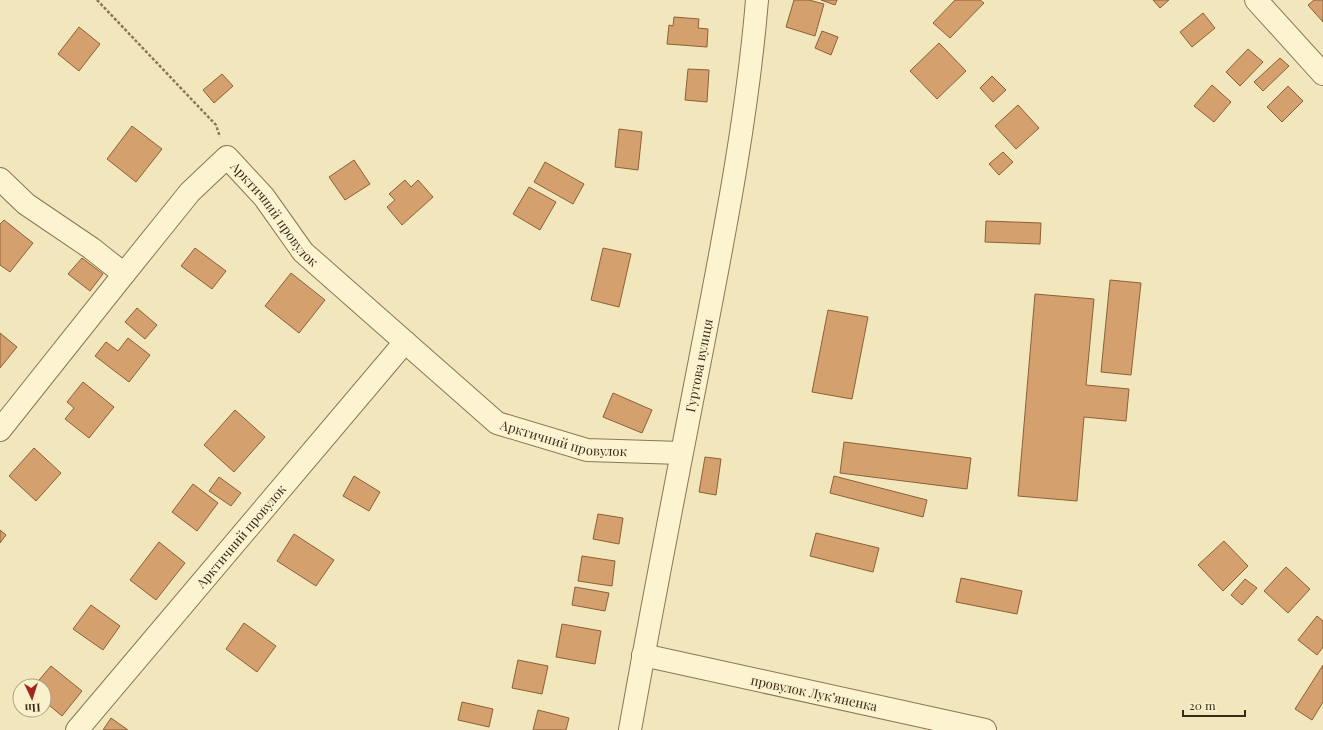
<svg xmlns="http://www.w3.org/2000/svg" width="1323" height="730" viewBox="0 0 1323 730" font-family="'Playfair Display',serif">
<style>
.building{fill:#d4a16e;stroke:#8c6038}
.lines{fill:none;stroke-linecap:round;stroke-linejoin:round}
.minor-casing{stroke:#8b7654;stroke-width:24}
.path{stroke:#8b7654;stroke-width:2.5;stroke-dasharray:3 2;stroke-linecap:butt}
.minor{stroke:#fcf3d0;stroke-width:22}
.labels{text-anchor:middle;stroke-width:3;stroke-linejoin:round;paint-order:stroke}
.street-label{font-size:13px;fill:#392c1a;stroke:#f9f0cc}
</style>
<rect width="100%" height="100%" fill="#f2e6bc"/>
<g class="building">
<path d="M794,0H809L824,4L815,36L786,27Z"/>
<path d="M821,0H837L835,5Z"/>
<path d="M955,0H980L984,3L950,38L933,23Z"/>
<path d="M1153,0H1169L1160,8Z"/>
<path d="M1314,0H1323V22L1308,5Z"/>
<path d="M1203,13L1215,28L1192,47L1180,32Z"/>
<path d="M674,17L699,19L698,28L708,29L707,47L667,44L669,25L673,26Z"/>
<path d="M79,27L100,44L79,71L58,54Z"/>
<path d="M822,31L838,37L831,55L815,48Z"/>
<path d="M939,43L966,71L937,99L910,71Z"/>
<path d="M1248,49L1263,62L1240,86L1226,72Z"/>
<path d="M1280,58L1289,66L1263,91L1254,82Z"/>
<path d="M688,69L709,70L707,102L685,100Z"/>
<path d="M222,74L233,86L214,103L203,90Z"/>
<path d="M992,76L1006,90L993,102L980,88Z"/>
<path d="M1212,85L1231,102L1214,122L1194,106Z"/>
<path d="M1288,86L1303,101L1282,122L1267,107Z"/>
<path d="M1018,105L1039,128L1016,149L995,126Z"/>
<path d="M132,126L162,149L136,182L107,159Z"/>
<path d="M619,129L642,132L638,170L615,167Z"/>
<path d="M1003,152L1013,162L999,175L989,164Z"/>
<path d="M354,160L370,184L345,200L329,177Z"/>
<path d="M545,162L584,184L573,204L534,182Z"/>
<path d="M405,180L411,187L418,180L433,197L402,225L387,207L395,200L389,194Z"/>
<path d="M529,187L556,202L540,230L513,214Z"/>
<path d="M4,220L33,243L10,272L0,265V224Z"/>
<path d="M986,221L1041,223L1040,244L985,242Z"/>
<path d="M195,248L226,271L212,289L181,266Z"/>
<path d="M603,248L631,254L619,307L591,300Z"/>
<path d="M82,258L103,274L90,291L68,274Z"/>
<path d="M291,273L325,300L299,333L265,306Z"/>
<path d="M1110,280L1141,283L1131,375L1101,372Z"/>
<path d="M1035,294L1094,299L1086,385L1129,389L1126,421L1084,417L1077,501L1018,496Z"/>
<path d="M137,308L157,325L145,339L125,322Z"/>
<path d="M828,310L868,317L852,399L812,392Z"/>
<path d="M0,333L17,347L0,368Z"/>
<path d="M128,338L150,355L129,382L95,356L106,342L118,351Z"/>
<path d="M83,382L114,407L89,438L65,419L74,408L67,402Z"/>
<path d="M613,393L652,410L642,433L603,417Z"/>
<path d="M235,410L265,437L234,472L204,445Z"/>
<path d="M844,442L971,458L967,489L840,473Z"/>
<path d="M34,448L61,473L36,501L9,476Z"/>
<path d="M705,457L721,459L716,495L699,492Z"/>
<path d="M354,476L380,492L369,511L343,496Z"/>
<path d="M834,476L927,500L923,517L830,493Z"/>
<path d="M219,477L241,493L231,506L209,491Z"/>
<path d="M193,484L218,503L197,531L172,512Z"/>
<path d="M598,514L623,518L619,544L593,539Z"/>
<path d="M0,530L6,535L0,543Z"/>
<path d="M816,533L879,548L873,572L810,556Z"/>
<path d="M294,534L334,560L316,586L277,561Z"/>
<path d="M1224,541L1248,566L1223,591L1198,565Z"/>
<path d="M159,542L185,563L156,600L130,580Z"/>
<path d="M582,556L615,561L612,586L578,581Z"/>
<path d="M1286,567L1310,589L1288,613L1264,591Z"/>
<path d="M961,578L1022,591L1017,614L956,602Z"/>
<path d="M1245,579L1257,588L1242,605L1231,595Z"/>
<path d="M575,587L609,593L605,611L572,605Z"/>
<path d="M91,605L120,626L103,650L73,629Z"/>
<path d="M1317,616L1323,621V647L1317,655L1298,640Z"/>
<path d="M244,623L276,646L257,672L226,649Z"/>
<path d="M562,624L601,631L595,664L556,657Z"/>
<path d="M518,660L548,666L542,694L512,688Z"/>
<path d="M1323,665V702L1312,720L1295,709Z"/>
<path d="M51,666L82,691L62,716L44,701V686H34Z"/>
<path d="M462,702L493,709L489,727L458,720Z"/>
<path d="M538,710L569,718L566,730H533Z"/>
<path d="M111,718L128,730H103Z"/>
</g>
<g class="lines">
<defs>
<g id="minor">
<path d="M1256,0L1323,74"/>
<path d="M0,179L26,204L91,248L124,274"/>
<path id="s1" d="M0,430L124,274L190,192L227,157L264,197L303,252L497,423L587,450L681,453"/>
<path d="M643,655L985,730"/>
<path id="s2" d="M77,730L405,342"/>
<path id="s3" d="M630,730C652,606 676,483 700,360C723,241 747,121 757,0"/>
</g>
</defs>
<use href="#minor" class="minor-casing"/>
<path class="path" d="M97,0L216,125L220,137"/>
<use href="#minor" class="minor"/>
</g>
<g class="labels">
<g class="street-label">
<text dy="5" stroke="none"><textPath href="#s1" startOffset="430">Арктичний провулок</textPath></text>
<text dy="5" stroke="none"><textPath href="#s3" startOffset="371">Гуртова вулиця</textPath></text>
<text dy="5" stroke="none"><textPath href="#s1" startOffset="805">Арктичний провулок</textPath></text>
<text dy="5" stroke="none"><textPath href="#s2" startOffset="254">Арктичний провулок</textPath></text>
<text transform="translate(814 693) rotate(12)" y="5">провулок Лукʼяненка</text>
</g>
</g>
<g transform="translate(32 698) rotate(176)"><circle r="19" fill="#f9f0cc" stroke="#aca285"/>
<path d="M0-3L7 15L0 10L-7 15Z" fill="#a0291e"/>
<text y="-6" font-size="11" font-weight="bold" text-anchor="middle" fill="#392c1a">Пн</text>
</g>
<path d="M1183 710v6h62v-6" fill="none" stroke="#392c1a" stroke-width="2"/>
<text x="1189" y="710" font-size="12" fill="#392c1a" stroke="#f9f0cc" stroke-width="3" paint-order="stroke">20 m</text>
</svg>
